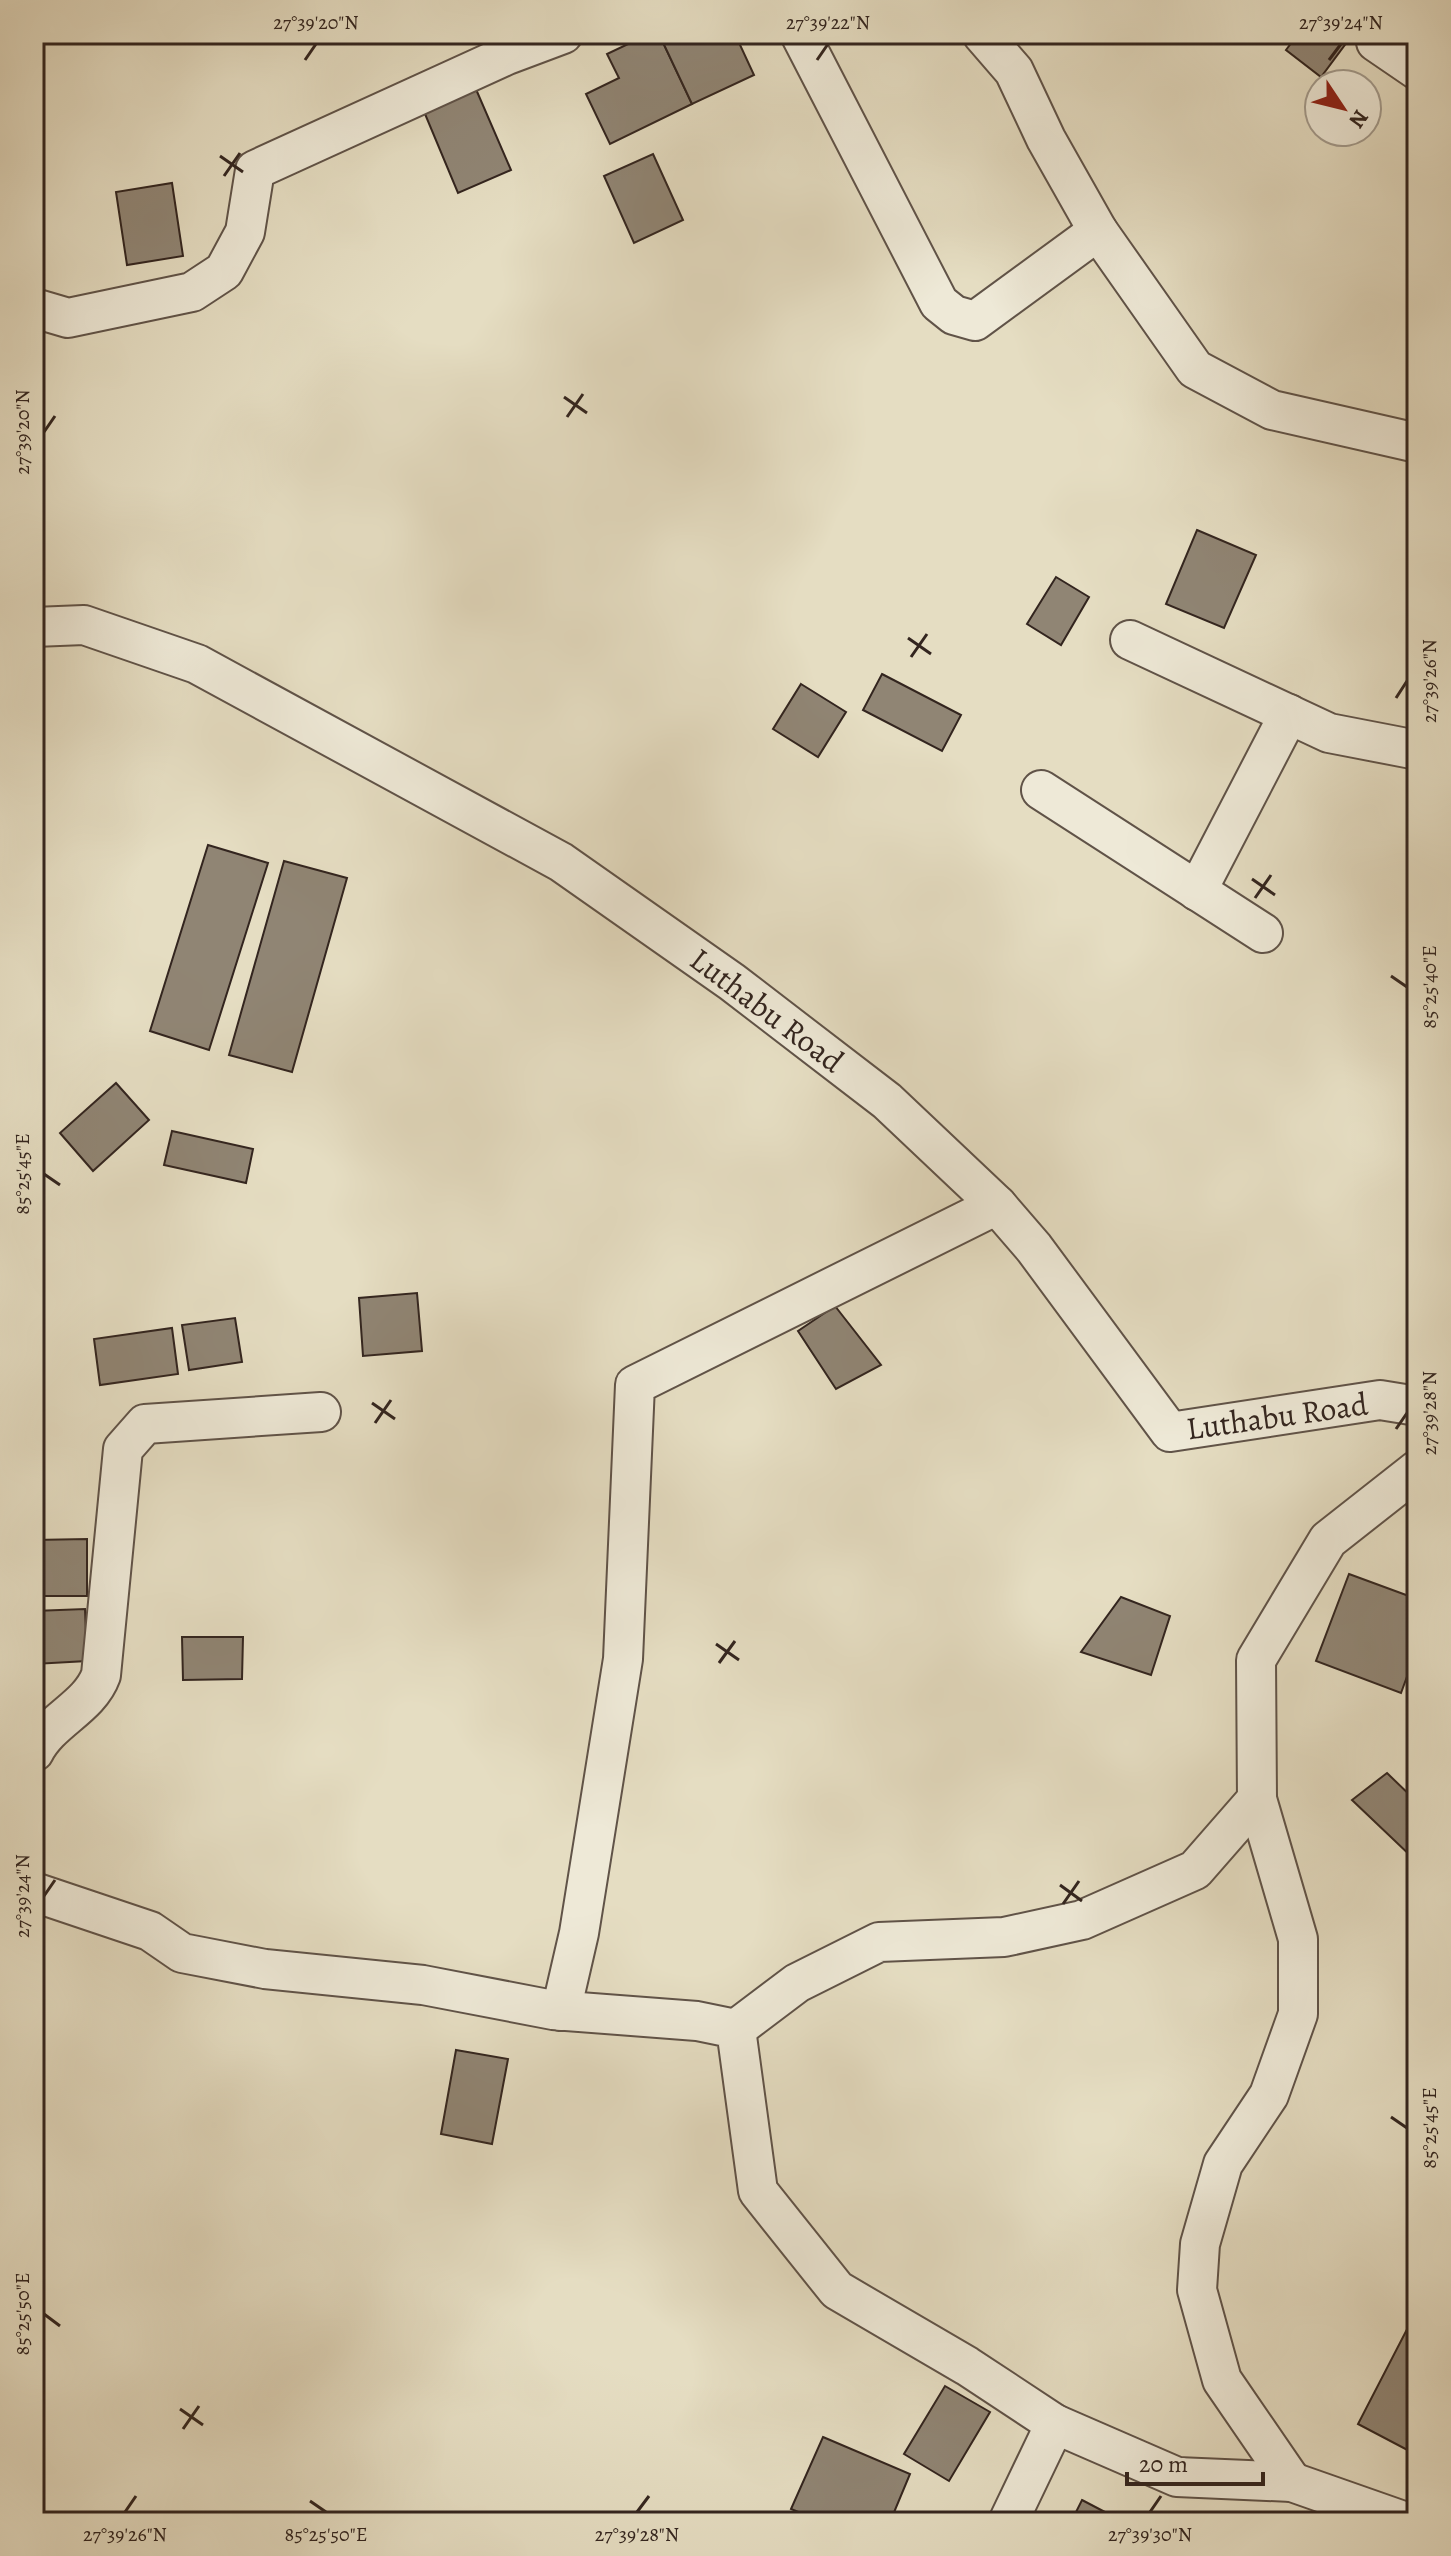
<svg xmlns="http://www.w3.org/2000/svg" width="1451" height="2556" viewBox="0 0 1451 2556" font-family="Alegreya,serif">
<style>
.building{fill:#908574;stroke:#33251f;stroke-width:2}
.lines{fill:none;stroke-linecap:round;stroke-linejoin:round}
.minor-casing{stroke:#605348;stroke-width:42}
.minor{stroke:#eee9d7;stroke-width:38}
.ticks{fill:none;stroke:#33251f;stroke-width:3}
.labels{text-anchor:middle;stroke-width:6;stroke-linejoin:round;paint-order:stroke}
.street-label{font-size:32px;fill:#33251f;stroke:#eee9d7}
.neatline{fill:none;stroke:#33251f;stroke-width:3}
.ticks-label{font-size:20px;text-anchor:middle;fill:#33251f}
</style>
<rect width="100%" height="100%" fill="#e5ddc2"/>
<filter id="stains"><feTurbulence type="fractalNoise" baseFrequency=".0025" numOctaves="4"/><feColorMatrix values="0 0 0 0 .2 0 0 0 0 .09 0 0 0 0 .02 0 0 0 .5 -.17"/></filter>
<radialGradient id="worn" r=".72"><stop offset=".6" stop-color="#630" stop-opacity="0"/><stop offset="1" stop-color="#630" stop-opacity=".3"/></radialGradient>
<g class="building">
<path d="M649,34H659L692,104L610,144L586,94L619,78L607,54Z"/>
<path d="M659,34H735L754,75L692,104Z"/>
<path d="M1298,34H1353L1321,77L1286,50Z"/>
<path d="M472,80L511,170L458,193L420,102Z"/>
<path d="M653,154L683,220L634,243L604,176Z"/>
<path d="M172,183L183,256L127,265L116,192Z"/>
<path d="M1197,530L1256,555L1224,628L1166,604Z"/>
<path d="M1056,577L1089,597L1061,645L1027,624Z"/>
<path d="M882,674L961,715L942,751L863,710Z"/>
<path d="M801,684L846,712L818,757L773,729Z"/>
<path d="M208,845L268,863L209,1050L150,1031Z"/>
<path d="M284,861L347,878L292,1072L229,1055Z"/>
<path d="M116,1083L149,1120L93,1171L60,1133Z"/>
<path d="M172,1131L253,1149L246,1183L164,1165Z"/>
<path d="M417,1293L422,1351L363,1356L359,1298Z"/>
<path d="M835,1306L881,1365L836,1389L798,1331Z"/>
<path d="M235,1318L242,1362L189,1370L182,1325Z"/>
<path d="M172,1328L178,1374L100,1385L94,1339Z"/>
<path d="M87,1539V1596H34V1540Z"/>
<path d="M1349,1574L1417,1599V1649L1401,1693L1316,1661Z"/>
<path d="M1121,1597L1170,1616L1151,1675L1081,1652Z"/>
<path d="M85,1609L87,1661L34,1664V1611Z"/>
<path d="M182,1637H243L242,1679L183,1680Z"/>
<path d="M1387,1773L1417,1802L1415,1860L1352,1800Z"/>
<path d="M456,2050L508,2059L492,2144L441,2134Z"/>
<path d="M1417,2310V2455L1358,2424Z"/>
<path d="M945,2386L990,2412L949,2481L904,2454Z"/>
<path d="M823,2437L910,2474L890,2522H823L791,2509Z"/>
<path d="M1082,2500L1124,2522H1071Z"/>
</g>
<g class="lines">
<defs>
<g id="minor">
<path d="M800,34L939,303L954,315L975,321L1098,231"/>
<path d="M982,34L1014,71L1046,139L1098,231L1195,369L1272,410L1417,443"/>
<path d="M1376,42L1417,70"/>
<path d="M34,308L68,318L192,292L224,271L245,232L255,170L507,55L563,34"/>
<path d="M34,627L84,625L197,664L561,862L732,982L887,1101L997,1205L1034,1248L1170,1432L1380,1400L1417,1406"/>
<path d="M1130,640L1329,733L1417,750"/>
<path d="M1041,790L1263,933"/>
<path d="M1197,891L1289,714"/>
<path d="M34,1752C50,1720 89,1708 101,1675L123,1449L145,1424L321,1412"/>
<path d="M1257,1799L1298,1939V2014L1269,2095L1223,2164L1200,2244L1197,2290L1222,2380L1292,2482"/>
<path d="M34,1892L150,1931L182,1953L265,1969L423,1985L553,2010L697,2021L736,2029L758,2191L837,2290L967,2366L1055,2424L1177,2477L1292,2482L1406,2522"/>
<path d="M561,2011L579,1933L623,1659L635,1385L997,1205"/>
<path d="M736,2029L797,1983L879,1942L1004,1937L1082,1920L1195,1870L1257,1799L1256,1660L1328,1540L1417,1470"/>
<path d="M1008,2522L1055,2424"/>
</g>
</defs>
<use href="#minor" class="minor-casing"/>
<use href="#minor" class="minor"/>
</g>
<path class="ticks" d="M305,60L316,44M817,60L828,44M1329,60L1341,44M220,156L243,172M224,176L240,153M564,397L587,413M567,417L583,394M44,432L55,416M908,638L931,654M911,657L927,634M1396,698L1407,681M1252,879L1275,895M1255,898L1271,875M1391,976L1407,987M44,1174L60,1185M372,1403L395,1419M375,1423L391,1400M1396,1429L1407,1413M716,1644L739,1660M719,1663L735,1641M1060,1885L1082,1901M44,1896L55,1880M1063,1904L1079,1881M1391,2117L1407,2128M44,2314L60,2326M180,2409L203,2425M183,2429L199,2406M310,2501L326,2512M125,2512L136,2496M637,2512L649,2496M1150,2512L1161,2496"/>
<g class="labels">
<g class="street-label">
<text transform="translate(767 1010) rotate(37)" y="11">Luthabu Road</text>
<text transform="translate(1277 1416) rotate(-8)" y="11">Luthabu Road</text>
</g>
</g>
<rect width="1451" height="2556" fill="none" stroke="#e5ddc2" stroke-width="88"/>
<g transform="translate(1343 108) rotate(125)"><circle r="38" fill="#eee9d7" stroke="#a39b8d" stroke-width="2"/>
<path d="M0-6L14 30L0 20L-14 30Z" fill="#8f2418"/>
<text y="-12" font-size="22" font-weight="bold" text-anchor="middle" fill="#33251f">N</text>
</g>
<path d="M1127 2472v12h136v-12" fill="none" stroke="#33251f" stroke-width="4"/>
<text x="1139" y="2472" font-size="24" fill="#33251f" stroke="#eee9d7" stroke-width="6" paint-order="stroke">20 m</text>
<rect x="44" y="44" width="1363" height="2468" class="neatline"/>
<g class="ticks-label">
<text x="316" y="29">27°39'20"N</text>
<text x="828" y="29">27°39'22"N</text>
<text x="1341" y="29">27°39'24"N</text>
<text transform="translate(22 432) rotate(-90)" y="7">27°39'20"N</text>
<text transform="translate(1429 681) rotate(-90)" y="7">27°39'26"N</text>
<text transform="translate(1429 987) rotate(-90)" y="7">85°25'40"E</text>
<text transform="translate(22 1174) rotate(-90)" y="7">85°25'45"E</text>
<text transform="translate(1429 1413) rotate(-90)" y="7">27°39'28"N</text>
<text transform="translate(22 1896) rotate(-90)" y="7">27°39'24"N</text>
<text transform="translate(1429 2128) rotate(-90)" y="7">85°25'45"E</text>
<text transform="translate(22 2314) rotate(-90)" y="7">85°25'50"E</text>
<text x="125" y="2541">27°39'26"N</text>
<text x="326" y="2541">85°25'50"E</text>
<text x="637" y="2541">27°39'28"N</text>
<text x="1150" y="2541">27°39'30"N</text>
</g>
<rect width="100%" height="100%" filter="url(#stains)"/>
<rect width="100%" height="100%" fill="url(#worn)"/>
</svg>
